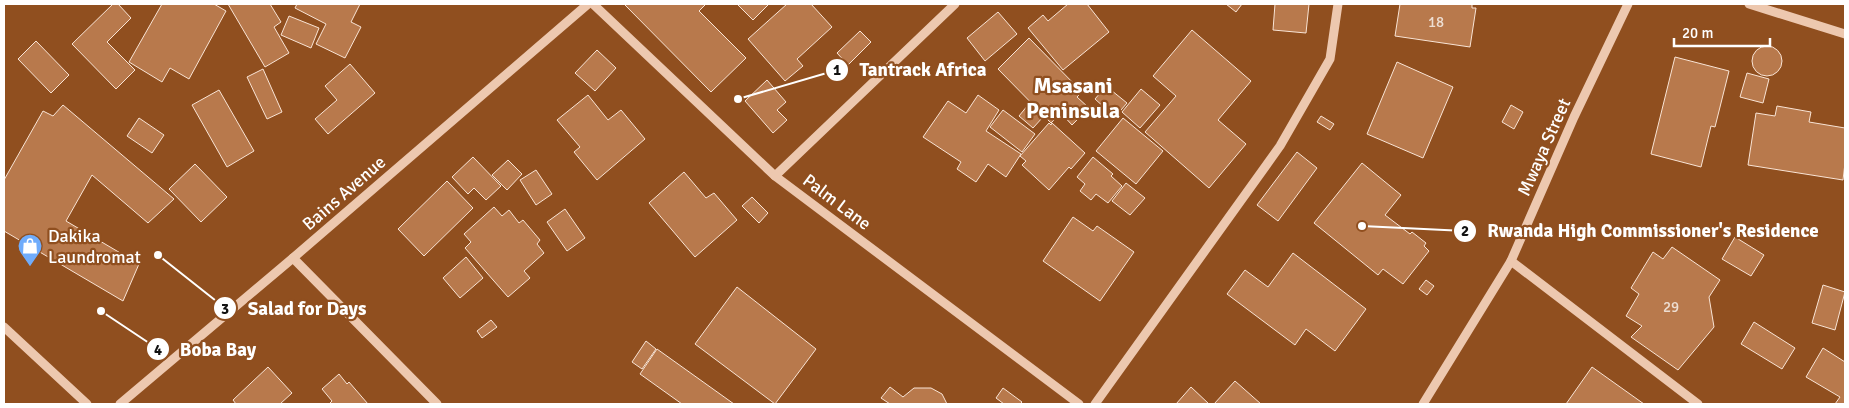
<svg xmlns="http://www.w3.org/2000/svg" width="1849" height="408" viewBox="0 0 1849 408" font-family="Signika,sans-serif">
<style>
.building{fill:#b8794c;stroke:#f9e4d5}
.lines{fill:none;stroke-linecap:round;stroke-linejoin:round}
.minor{stroke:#edc8af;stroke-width:9}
.labels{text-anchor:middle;stroke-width:4.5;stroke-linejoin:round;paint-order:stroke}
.number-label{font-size:15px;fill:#edded2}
.street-label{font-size:18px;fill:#fff;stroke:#904f1f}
.poi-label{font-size:18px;fill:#fff;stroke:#904f1f;text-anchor:start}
.district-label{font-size:22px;font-weight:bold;fill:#fff;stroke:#904f1f}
.leader{fill:none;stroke:#fff;stroke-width:2}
.callout-dot{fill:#fff;stroke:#904f1f;stroke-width:2}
.mark-label{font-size:15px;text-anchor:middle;font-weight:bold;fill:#111}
.callout-label{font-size:19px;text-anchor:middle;font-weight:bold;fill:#fff;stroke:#904f1f;stroke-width:4.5;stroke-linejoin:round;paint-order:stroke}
</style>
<rect width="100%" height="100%" fill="#904f1f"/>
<g class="building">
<path d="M113,4H118L131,18L107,42L135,70L116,89L72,44Z"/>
<path d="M162,4H214L226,11L189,79L170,68L162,82L129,62Z"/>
<path d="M228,4H270L281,22L274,27L289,53L265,67Z"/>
<path d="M297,4H360L351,22L361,27L345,58L316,44L326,24L295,8Z"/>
<path d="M624,4H706L699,11L746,58L711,92Z"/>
<path d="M737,4H769L753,20Z"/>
<path d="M787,4H811L832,27L797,59L803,66L785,81L748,39Z"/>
<path d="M1068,4H1087L1109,32L1063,70L1028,28L1043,15L1048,21Z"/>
<path d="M1226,4H1242L1236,12Z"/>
<path d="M1275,4H1309L1306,33L1273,30Z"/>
<path d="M1400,4H1472V8H1476L1470,47L1395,36Z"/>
<path d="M998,12L1017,34L985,61L967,38Z"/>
<path d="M289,16L319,28L311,48L281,35Z"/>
<path d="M1192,30L1251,81L1218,120L1246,144L1209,188L1145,132L1176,96L1153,76Z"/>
<path d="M860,31L871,42L848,65L837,53Z"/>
<path d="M1029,38L1082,92L1077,97L1089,108L1072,125L1061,113L1051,123L998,69Z"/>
<path d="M36,41L69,75L51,93L18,59Z"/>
<circle cx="1767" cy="61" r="15"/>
<path d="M597,50L616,68L595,91L575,73Z"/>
<path d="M1675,57L1729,71L1715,127L1711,126L1701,167L1651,154Z"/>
<path d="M1397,62L1453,87L1423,158L1367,134Z"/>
<path d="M350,64L375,93L328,134L315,119L337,100L325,86Z"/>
<path d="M263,69L282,112L267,119L247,77Z"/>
<path d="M1747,73L1769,79L1763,103L1740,97Z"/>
<path d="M767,80L786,102L777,110L787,120L773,133L745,101Z"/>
<path d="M1106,86L1127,103L1115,117L1095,99Z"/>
<path d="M1141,89L1160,105L1140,128L1122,112Z"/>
<path d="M219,90L254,151L227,167L192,105Z"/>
<path d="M588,95L608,120L621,110L645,139L597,180L574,152L580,147L557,120Z"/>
<path d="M978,95L999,110L986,131L1021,154L1006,177L988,164L976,182L957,169L961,162L923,137L948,101L966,113Z"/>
<path d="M63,105L174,199L148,223L92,175L66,221L139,264L123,301L4,231V180L43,111L53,116Z"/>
<path d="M1028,105L1043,117L1033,128L1019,116Z"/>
<path d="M1511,105L1523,112L1514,129L1502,122Z"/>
<path d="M1777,106L1811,112L1809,122L1845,128V163L1843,180L1748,165L1756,113L1775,116Z"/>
<path d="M1003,110L1035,134L1022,152L990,127Z"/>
<path d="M1321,116L1334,124L1330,130L1317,122Z"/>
<path d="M139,118L164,135L152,153L127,136Z"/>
<path d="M1123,118L1163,151L1136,184L1096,151Z"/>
<path d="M1049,123L1051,125L1052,123L1085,153L1071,169L1069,167L1049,190L1022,165L1026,161L1020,156Z"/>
<path d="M1297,152L1317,168L1278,221L1257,205Z"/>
<path d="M473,157L501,186L486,200L474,188L468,194L452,177Z"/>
<path d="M1093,157L1113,174L1111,176L1122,186L1108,203L1096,194L1091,200L1080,191L1085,184L1077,177Z"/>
<path d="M508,160L522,174L507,190L492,175Z"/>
<path d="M1362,163L1401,195L1385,215L1410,234L1412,232L1426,243L1424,246L1429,251L1403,284L1383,269L1378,275L1314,223Z"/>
<path d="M195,164L227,197L201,222L169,189Z"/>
<path d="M536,170L552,194L536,205L520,180Z"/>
<path d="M684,172L706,198L714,193L737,220L695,257L649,203Z"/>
<path d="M447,181L473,208L424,256L398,229Z"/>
<path d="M1126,183L1145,198L1130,215L1112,201Z"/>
<path d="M752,197L768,213L759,223L742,206Z"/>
<path d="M494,207L502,216L509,210L519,223L523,220L540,240L537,244L544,253L524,271L530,278L508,297L465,248L471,242L464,234Z"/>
<path d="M565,209L585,238L567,251L547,222Z"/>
<path d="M1073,217L1093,231L1097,226L1134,252L1100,301L1043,261Z"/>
<path d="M1735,237L1764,255L1751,276L1722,259Z"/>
<path d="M1672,247L1720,280L1709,297L1714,327L1678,370L1631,337L1642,326L1626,316L1639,294L1631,288L1653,252L1663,259Z"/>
<path d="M1293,253L1366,309L1335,351L1306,329L1295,345L1227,294L1245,270L1268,287Z"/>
<path d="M466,257L483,278L460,298L443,278Z"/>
<path d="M1426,280L1434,286L1427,295L1419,289Z"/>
<path d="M1823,285L1845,292L1835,330L1812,323Z"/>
<path d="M737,287L816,349L775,404L695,344Z"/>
<path d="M491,320L497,327L482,338L477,331Z"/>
<path d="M1754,322L1795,348L1782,369L1741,344Z"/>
<path d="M646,341L656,349L642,369L632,362Z"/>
<path d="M1823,348L1845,362V404H1835L1840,397L1806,377Z"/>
<path d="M657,349L734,404H682L640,374Z"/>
<path d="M268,367L292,393L280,404H236L233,400Z"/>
<path d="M1592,367L1644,404H1566Z"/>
<path d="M339,374L347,384L349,382L368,404H329L332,401L322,389Z"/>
<path d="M1235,381L1261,404H1214Z"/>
<path d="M890,387L903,397L914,388H931L942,394L947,404H890L881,398Z"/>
<path d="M1191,387L1209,404H1176Z"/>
<path d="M1003,388L1022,402L1020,404H1004L996,398Z"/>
</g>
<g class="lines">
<g class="minor">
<path d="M593,4L775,176L1079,404"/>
<path d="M1749,4L1845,34"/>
<path d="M775,176L955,4"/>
<path d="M293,258L437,404"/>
<path d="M1511,261L1698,404"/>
<path d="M4,327L87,404"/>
<path d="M120,404L293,258L588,4"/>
<path d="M1095,404L1280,146L1330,59L1338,4"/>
<path d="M1423,404L1511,261L1574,117L1628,4"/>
</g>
</g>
<defs>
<symbol id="shop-pin" viewBox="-11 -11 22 30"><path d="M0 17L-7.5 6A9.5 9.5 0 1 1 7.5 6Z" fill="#70acfb" stroke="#904f1f"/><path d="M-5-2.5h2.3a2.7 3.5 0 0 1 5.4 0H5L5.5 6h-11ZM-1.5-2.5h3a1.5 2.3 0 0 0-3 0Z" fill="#fff"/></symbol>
</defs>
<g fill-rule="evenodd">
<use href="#shop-pin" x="16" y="232" width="28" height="38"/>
</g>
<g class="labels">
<g class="number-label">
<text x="1436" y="27">18</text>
<text x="1671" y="312">29</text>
</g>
<g class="street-label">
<text transform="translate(1544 147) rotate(-66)" y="6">Mwaya Street</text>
<text transform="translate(344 193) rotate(-41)" y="6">Bains Avenue</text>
<text transform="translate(837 202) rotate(37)" y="6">Palm Lane</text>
</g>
<g class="poi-label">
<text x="48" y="242">Dakika<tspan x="48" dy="21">Laundromat</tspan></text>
</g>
<g class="district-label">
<text x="1073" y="93">Msasani<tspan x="1073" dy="25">Peninsula</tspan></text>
</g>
</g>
<path class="leader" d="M738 99L837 70M1362 226L1465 231M158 255L225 308M101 311L158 349"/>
<g class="callout-dot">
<circle cx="738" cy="99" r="5"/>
<circle cx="1362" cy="226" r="5"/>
<circle cx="158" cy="255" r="5"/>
<circle cx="101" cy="311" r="5"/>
<circle cx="837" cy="70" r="12"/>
<circle cx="1465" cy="231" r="12"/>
<circle cx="225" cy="308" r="12"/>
<circle cx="158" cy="349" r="12"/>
</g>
<g class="mark-label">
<text x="837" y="75">1</text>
<text x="1465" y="236">2</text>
<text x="225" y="314">3</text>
<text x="158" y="355">4</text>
</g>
<g class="callout-label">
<text x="923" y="76">Tantrack Africa</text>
<text x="1653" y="237">Rwanda High Commissioner's Residence</text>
<text x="307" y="315">Salad for Days</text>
<text x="218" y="356">Boba Bay</text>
</g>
<rect width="1849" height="408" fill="none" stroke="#ffffff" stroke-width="10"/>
<path d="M1674 38v8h96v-8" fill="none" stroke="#ffffff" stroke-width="2.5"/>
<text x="1682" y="38" font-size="15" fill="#ffffff" stroke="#904f1f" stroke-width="4" paint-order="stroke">20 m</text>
</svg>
